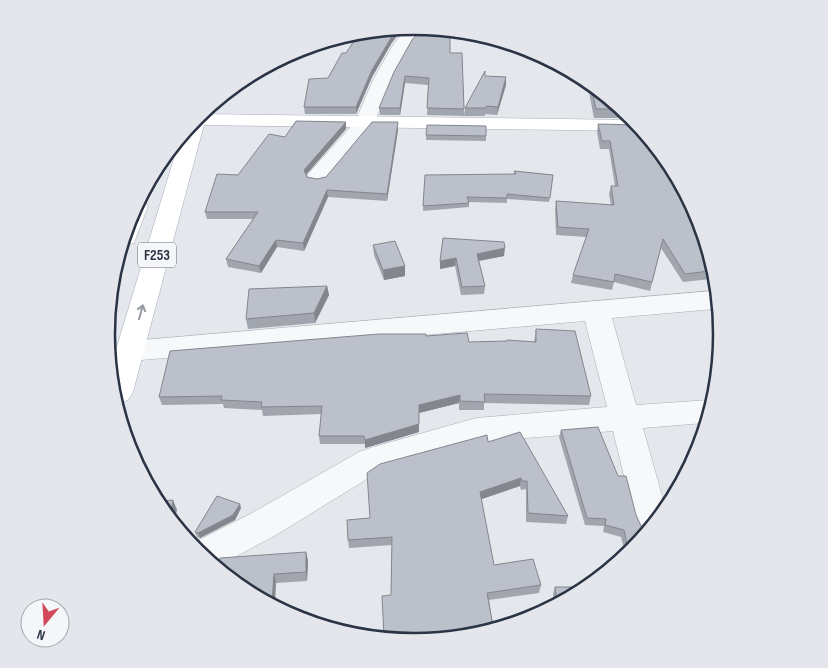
<svg xmlns="http://www.w3.org/2000/svg" width="828" height="668" viewBox="0 0 828 668" font-family="'Sofia Sans Condensed',sans-serif">
<style>
.lines{fill:none;stroke-linecap:round;stroke-linejoin:round}
.street-casing{stroke:#a9aeb7;stroke-width:1}
.secondary-casing{stroke:#a9aeb7;stroke-width:1}
.primary-casing{stroke:#a3abb8;stroke-width:1}
.street{fill:#f7f8fa;fill-rule:evenodd}
.secondary{fill:#fff;fill-rule:evenodd}
.primary{fill:#fff;fill-rule:evenodd}
.wall{fill:#a1a5ae}
.shaded-wall{fill:#83868d}
.building{fill:#bbc0ca;stroke:#83868d}
.oneway{stroke:#959aa2}
.labels{text-anchor:middle;stroke-width:4;stroke-linejoin:round;paint-order:stroke}
.shield{fill:#f4f6f9;stroke:#676e7b;stroke-width:1}
.shield-label{font-size:15px;font-weight:bold;fill:#2b3445}
.rim{fill:none;stroke:#2b3445;stroke-width:2.5}
</style>
<rect width="100%" height="100%" fill="#e4e7ec"/>
<g class="lines">
<defs>
<g id="street">
<path d="M414,26L424,28L410,46L392,78L374,124L325,183L317,185L309,183L306,178L309,173L355,122L374,78L393,45L406,28Z"/>
<path d="M713,291L717,309H715L612,318L636,405L709,400L704,423L643,428L664,503L644,533L640,532L635,521L613,431L476,442L380,471L276,535L218,566L196,551L191,544L252,513L359,452L370,448L476,418L607,407L585,321L130,361L120,358L116,351L120,344L130,341Z"/>
</g>
<path id="secondary" d="M200,114L634,120L642,131L191,125Z"/>
<g id="primary">
<path d="M203,113L206,117L133,392L128,400L120,403L112,363L178,145L197,116Z"/>
<path d="M140,200L144,201L148,206L134,243L124,245L130,216Z"/>
</g>
</defs>
<use href="#street" class="street-casing"/>
<use href="#secondary" class="secondary-casing"/>
<use href="#primary" class="primary-casing"/>
<use href="#street" class="street"/>
<use href="#secondary" class="secondary"/>
<use href="#primary" class="primary"/>
</g>
<g class="wall">
<path d="M422,28L450,53L464,109V116L427,115L428,85L405,83L400,115H380L379,108Z"/>
<path d="M391,44L372,77L356,114H305L304,107L328,78L346,53Z"/>
<path d="M485,76L506,85L497,115L485,114V116H464L465,108Z"/>
<path d="M589,88L631,116L630,118H594L589,92Z"/>
<path d="M398,122V130L387,201L328,197L304,251L277,247L261,273L228,267L226,259L253,219H207L205,212L238,175L285,137L346,129L306,175L307,177L317,179L326,177Z"/>
<path d="M598,124L645,146L698,216L711,279L683,282L661,248L650,291L614,282L612,290L571,283L573,275L586,237L556,235L555,210L556,201L611,205L609,194L611,186H615L609,149H600L597,132Z"/>
<path d="M427,125L486,136V141L426,140Z"/>
<path d="M514,171L553,175L549,202L507,199V203L469,202V207L423,211L425,175H514Z"/>
<path d="M443,238L504,256L479,261L485,286L484,294L461,295L455,266L440,269Z"/>
<path d="M373,245L405,266V276L384,280L374,255Z"/>
<path d="M327,286L329,295L315,323L248,329L246,319Z"/>
<path d="M536,329L591,396L589,405L484,403V410H459V403L419,413V432L365,448V444H320L319,436L321,414L263,416L262,410L224,408L223,404L162,405L159,397L426,336L469,342H534Z"/>
<path d="M561,430L618,476L641,526L631,552L626,556L621,537L603,532L604,526L585,525L559,437Z"/>
<path d="M488,442L568,516L566,524L526,522V489L521,490L520,486L481,499L494,565L541,585L539,593L489,600L493,626L414,642L391,595L392,545L349,548L348,540L370,518Z"/>
<path d="M241,508L235,520L200,538L197,537L195,532Z"/>
<path d="M306,552L308,561L307,581L276,583L219,566Z"/>
<path d="M555,587H578L554,603L553,594Z"/>
</g>
<g class="shaded-wall">
<path d="M403,28L391,44L372,77L356,114V107L372,70L391,38L397,30Z"/>
<path d="M405,76V83L400,115V108Z"/>
<path d="M506,77V85L497,115L498,107Z"/>
<path d="M346,122V129L304,177V170Z"/>
<path d="M398,122V130L387,201V194Z"/>
<path d="M327,190L328,197L304,251L303,243Z"/>
<path d="M276,240L277,247L261,273L259,266Z"/>
<path d="M505,248L504,256L477,261V254Z"/>
<path d="M456,258L455,266L440,269V261Z"/>
<path d="M405,266V276L384,280L383,270Z"/>
<path d="M327,286L329,295L315,323L314,313Z"/>
<path d="M460,395L459,403L419,413V405Z"/>
<path d="M419,424V432L365,448V440Z"/>
<path d="M521,478L520,486L479,500L480,492Z"/>
<path d="M173,500L177,510L175,519L171,513Z"/>
<path d="M240,504L241,508L235,520L200,538L198,533Z"/>
<path d="M306,552L308,561L307,581L306,572Z"/>
<path d="M274,574L276,583L275,604L272,602Z"/>
</g>
<g class="building">
<path d="M422,28L450,33V53H462L464,109L427,108L429,78L405,76L400,108H379L394,72L412,40Z"/>
<path d="M397,30L391,38L372,70L356,107H304L309,79L328,78L342,53H346L356,38Z"/>
<path d="M485,71V76L506,77L498,107L486,106V108H465Z"/>
<path d="M592,90L621,109H596Z"/>
<path d="M296,121L346,122L304,170L307,177L317,179L326,177L372,122H398L387,194L327,190L303,243L276,240L259,266L226,259L258,212H205L217,174L238,175L269,134L285,137Z"/>
<path d="M598,124L637,125L645,146L651,145L698,216L709,271L685,274L663,239L652,282L615,274L614,282L573,275L589,229L558,227L556,201L614,205L611,186H618L610,141H602Z"/>
<path d="M427,125L486,126V136L426,135Z"/>
<path d="M514,171L553,175L550,198L507,194V198L467,197L469,203L423,206L425,175L516,174Z"/>
<path d="M443,238L504,242L505,248L477,254L485,286L462,287L456,258L440,261Z"/>
<path d="M395,241L405,266L383,270L373,245Z"/>
<path d="M327,286L314,313L246,319L249,289Z"/>
<path d="M536,329L575,331L591,396L484,394L485,402L460,401V395L419,405V424L365,440L364,436H319L322,406L261,407L262,402L221,400L222,396L159,397L170,351L379,334H426V336L467,333L469,342L507,341V340L536,342Z"/>
<path d="M598,427L618,476H626L636,515L641,526L646,528L645,531L631,552L629,553L624,530L605,525L606,519L587,518L561,430Z"/>
<path d="M520,432L568,516L528,513L527,481H522L521,478L480,492L494,565L533,559L541,585L487,593L493,626L414,642L384,636L382,596L391,595L392,537L348,540L347,520L370,518L367,473L380,464L487,435L488,442Z"/>
<path d="M217,496L240,504L233,515L198,533L195,532Z"/>
<path d="M173,500L171,513L162,501Z"/>
<path d="M306,552V572L274,574L272,602L219,566L220,558Z"/>
<path d="M555,587H578L557,602Z"/>
</g>
<defs><path id="oneway-shaft" d="M-6 0H5M1.5-3L5.5 0L1.5 3" fill="none" stroke-width="1.6" stroke-linecap="round" stroke-linejoin="round" transform="scale(1.25)"/></defs>
<use class="oneway" href="#oneway-shaft" transform="translate(141 312) rotate(-74)"/>
<g class="labels">
<rect class="shield" x="138" y="242.5" width="38" height="25" rx="4"/>
<g class="shield-label">
<text x="157" y="260">F253</text>
</g>
</g>
<path d="M0 0H828V668H0ZM115 334a299 299 0 1 1 598 0a299 299 0 1 1-598 0Z" fill="#e4e6eb" fill-rule="evenodd"/>
<path class="rim" d="M115 334a299 299 0 1 1 598 0a299 299 0 1 1-598 0Z"/>
<g transform="translate(45 623) rotate(198)"><circle r="24" fill="#f4f6f9" stroke="#a4a8b1"/>
<path d="M0-4L9 19L0 12L-9 19Z" fill="#d1495b"/>
<text y="-8" font-size="14" font-weight="bold" text-anchor="middle" fill="#2b3445">N</text>
</g>
</svg>
